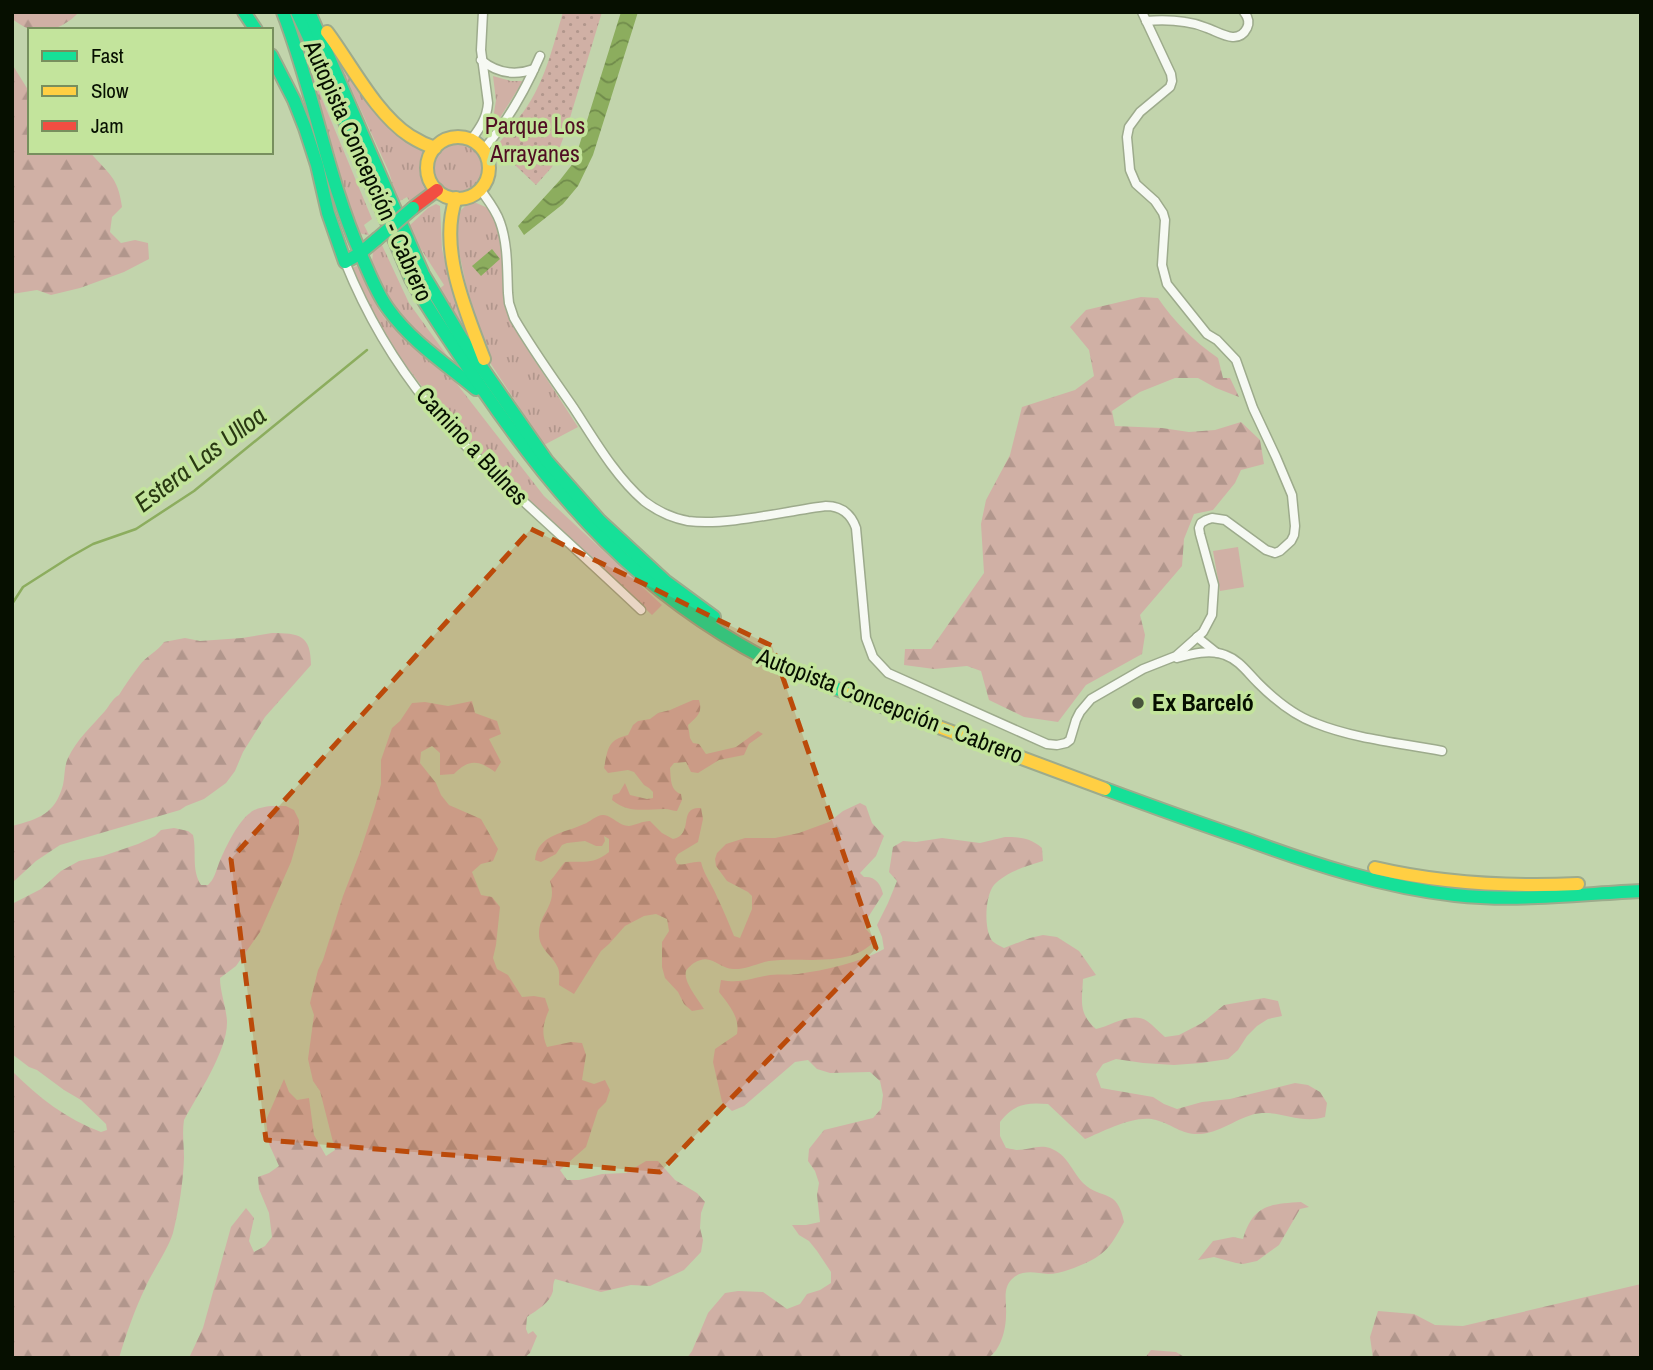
<svg xmlns="http://www.w3.org/2000/svg" width="1653" height="1370" viewBox="0 0 1653 1370" font-family="'Archivo Narrow',sans-serif">
<style>
.grass{fill:url(#grass-tufts)}
.forest{fill:url(#forest-firs)}
.park{fill:url(#park-dots)}
.pitch{fill:#d0b0a5}
.water{fill:url(#water-waves)}
.lines{fill:none;stroke-linecap:round;stroke-linejoin:round}
.stream{stroke:#8cad5e;stroke-width:2.5}
.street-casing{stroke:#9dab8c;stroke-width:11}
.fast-casing{stroke:#9dab8c;stroke-width:16}
.slow-casing{stroke:#9dab8c;stroke-width:16}
.jam-casing{stroke:#9dab8c;stroke-width:16}
.street{stroke:#f6f9f3;stroke-width:8}
.fast{stroke:#16e098;stroke-width:12}
.slow{stroke:#ffcf43;stroke-width:12}
.jam{stroke:#f24e42;stroke-width:12}
.fast-bridge-casing{stroke:#9dab8c;stroke-width:16;stroke-linecap:butt}
.fast-bridge{stroke:#16e098;stroke-width:12}
.marked{fill:#bb4a0a;fill-opacity:0.2;stroke:#bb4a0a;stroke-width:5;stroke-dasharray:14 9;stroke-linejoin:round}
.poi-dot{fill:#48543c;stroke:#c3e49c;stroke-width:2.5}
.labels{text-anchor:middle;stroke-width:7;stroke-linejoin:round;paint-order:stroke}
.park-label{font-size:24px;fill:#500e22;stroke:#c3e49c}
.street-label{font-size:24px;fill:#060f00;stroke:#c3e49c}
.poi-label{font-size:24px;font-weight:bold;fill:#060f00;stroke:#c3e49c;text-anchor:start}
.water-label{font-size:26px;font-style:italic;fill:#293912;stroke:#c3e49c}
</style>
<defs>
<pattern id="grass-tufts" width="24" height="20" patternUnits="userSpaceOnUse" patternTransform="scale(1.75)"><rect width="24" height="20" fill="#d0b0a5"/><path d="M3 7l-1-3M5 7V3M7 7l1-3M15 17l-1-3M17 17v-4M19 17l1-3" fill="none" stroke="#b1968c"/></pattern>
<pattern id="forest-firs" width="22" height="20" patternUnits="userSpaceOnUse" patternTransform="scale(1.75)"><rect width="22" height="20" fill="#d0b0a5"/><path d="M5 1l3.5 6h-7zM16 11l3.5 6h-7z" fill="#b1968c"/></pattern>
<pattern id="park-dots" width="8" height="8" patternUnits="userSpaceOnUse" patternTransform="scale(1.75)"><rect width="8" height="8" fill="#d0b0a5"/><path d="M2 2h.1M6 6h.1" fill="none" stroke="#b1968c" stroke-width="1.8" stroke-linecap="round"/></pattern>
<pattern id="water-waves" width="16" height="10" patternUnits="userSpaceOnUse" patternTransform="scale(1.75)"><rect width="16" height="10" fill="#8cad5e"/><path d="M0 5q4-4 8 0t8 0" fill="none" stroke="#708b4b"/></pattern>
</defs>
<rect width="100%" height="100%" fill="#c2d4ac"/>
<g class="grass">
<path d="M300,46L372,219L364,225L369,235L362,234L354,228L335,155Z"/>
<path d="M338,60L423,149L422,163L427,188L411,204L407,197L398,202L389,172Z"/>
<path d="M493,76L511,81H523L491,132L496,100Z"/>
<circle cx="458" cy="168" r="26"/>
<path d="M474,202L488,208L500,231L506,307L513,324L522,341L578,427L544,445L489,361L466,285L454,228L461,210L468,203Z"/>
<path d="M436,204L440,206L442,249L449,278L466,333L437,291L444,285L421,249L409,226L428,208Z"/>
<path d="M381,243L409,303L448,357L410,327L385,298L372,262L373,252Z"/>
<path d="M357,266L380,312L387,321L450,375L544,496L662,605L652,615L476,450L434,402L400,358L374,315L353,274L352,268Z"/>
</g>
<g class="forest">
<path d="M12,12H79C67,26 44,36 27,28C22,26 17,22 12,19Z"/>
<path d="M12,64L30,93V152H90C108,174 118,176 122,207L112,217L110,232L121,243L135,240L148,243L149,259L124,272L80,288L51,295L37,290L12,294Z"/>
<path d="M1141,297L1158,298C1174,322 1195,342 1218,358L1223,378H1230L1239,397L1216,388L1198,378H1175L1140,392L1112,411L1115,426L1162,428L1189,432L1215,430L1241,422L1260,440L1264,464L1241,470L1235,483L1213,510L1194,514L1184,539L1182,566L1140,615L1145,635L1142,654L1086,685L1058,722L1024,717L989,700L981,671L967,666L934,669L904,665L905,649H931L984,573L981,524L986,500L1010,455L1022,407L1075,390L1094,376L1089,350L1070,327L1086,310Z"/>
<path d="M272,633C299,633 311,635 311,665L265,717L243,752L235,771L226,783L204,799L186,806L180,810L60,845L36,861L12,883V826C39,819 55,814 63,785C65,776 64,766 68,758C77,739 91,727 105,711C110,705 112,699 119,695C125,685 132,675 139,666C146,656 158,651 164,642L185,638L200,641L242,638Z"/>
<path d="M693,700H699C703,713 697,717 688,725L690,738L693,743L699,744L706,754L736,747L758,731L763,734L749,744L744,755L719,760L698,773L691,772L686,762L674,763L670,768C671,779 670,790 681,794L682,800L677,811C673,811 669,809 665,809C646,809 629,814 612,800L613,795L619,793L625,783L630,795L647,799L653,798V792L649,788L644,785L634,772L628,770L608,773L604,768C608,749 607,740 628,735L633,725L638,721L650,719L658,713L670,710Z"/>
<path d="M472,701L475,713L497,721L501,734L489,739L501,762L495,772C478,760 469,759 454,774L440,775V753L432,746L421,752L420,763L436,783L441,795L449,805L481,819L498,849L493,861L481,864L472,872L481,895L492,897L500,907L496,945L493,958L497,969L508,975L522,997L534,996L545,998L549,1010C543,1024 541,1033 547,1047L571,1042L582,1043L586,1055L582,1080L594,1084L605,1080L610,1090L606,1102L598,1110L586,1147L560,1170L567,1180H579L602,1174L626,1173L646,1161H658L675,1180L697,1193L705,1202L701,1213L700,1228L703,1240L701,1252L684,1270L650,1286L631,1285L601,1292L555,1279C553,1283 553,1287 553,1291C550,1303 537,1310 527,1317L526,1329L528,1334L533,1331L537,1336L530,1353L524,1358H189L203,1328L231,1227L246,1208L254,1218L249,1241L254,1252L265,1246L272,1237L269,1213L259,1189L258,1177L269,1173L279,1166L269,1144L266,1120L284,1079L289,1092L297,1100L309,1098L314,1135L326,1156L335,1150L320,1091L313,1081L308,1059L314,1015L310,1003L318,970L323,960L343,896L360,852L375,806L381,784V760L392,728L400,721L412,703L425,702L448,706Z"/>
<path d="M860,803L866,806L872,823L884,836L876,856L860,873L864,877C875,876 881,884 883,894L865,922V928L873,937V943C869,946 864,950 860,952C832,965 798,957 769,961C758,963 744,970 733,969C718,968 711,952 694,963C691,965 687,969 686,971C683,982 699,1000 704,1009L692,1011L684,1004L678,992L665,978L662,967V942L669,931L667,919L656,914L644,916L625,926L609,944L601,951L574,994L559,985C559,979 560,973 558,968C553,955 539,950 539,934C539,912 558,906 550,881C556,875 559,868 565,862C584,861 593,865 609,852V839L604,836L605,841L602,846H596L585,841L567,843L562,845L556,854L541,862L535,860C537,834 566,833 584,824C590,822 597,814 604,815C613,816 619,826 629,826C636,825 642,821 650,821L662,833L673,839C695,834 677,806 701,808L703,819L698,842L678,854L675,859L677,864C685,866 692,861 701,862C704,875 713,886 718,899C724,911 729,924 734,936L740,938L752,909V896L748,892L727,881L716,866L715,859L717,853L726,844L745,838H775L799,833L829,822L843,811Z"/>
<path d="M271,806H286L294,810L299,820V834L291,862L260,932L236,966L220,978C220,992 226,1006 227,1021C228,1050 198,1094 184,1120C182,1133 184,1145 184,1158C183,1184 179,1208 173,1233C168,1249 153,1271 146,1286C135,1309 126,1334 119,1358H12V1071C39,1098 66,1119 101,1132L107,1130L106,1124L81,1100L64,1090L37,1070L29,1067L12,1054V904L41,889L61,871L79,861L103,856L138,844L155,836L161,830L174,828L188,831L193,835C197,852 191,869 201,885H208C214,879 215,874 218,866C223,852 238,821 250,813C255,808 264,807 271,806Z"/>
<path d="M1005,837C1020,837 1030,838 1042,848L1043,861C1026,866 1006,872 994,885C985,896 984,927 991,939C993,943 999,945 1004,948L1030,938L1043,935L1057,937L1079,951L1096,975L1083,979C1082,1001 1078,1013 1096,1029C1112,1026 1131,1011 1147,1021C1153,1025 1159,1032 1165,1037L1179,1035L1202,1023L1224,1005L1264,998L1278,1001L1282,1016L1268,1019L1257,1026L1247,1036L1238,1050L1228,1059L1201,1063L1174,1065L1143,1063L1116,1059L1103,1064L1096,1074L1101,1088L1153,1097L1164,1104L1177,1109L1202,1102L1230,1099L1295,1083L1308,1085L1320,1092L1327,1103L1325,1117C1301,1124 1285,1112 1262,1113C1242,1114 1223,1132 1201,1134C1181,1135 1174,1125 1156,1120C1136,1114 1104,1131 1085,1139L1048,1104C1026,1102 1014,1104 1000,1122V1136L1006,1148C1007,1148 1016,1150 1017,1150C1028,1150 1039,1144 1050,1148C1068,1155 1071,1170 1083,1183C1102,1201 1117,1187 1124,1222C1109,1250 1104,1256 1074,1268C1066,1271 1057,1274 1048,1274C1036,1273 1022,1269 1012,1279C1002,1289 1007,1302 1006,1315C1006,1329 1001,1350 988,1358H687L692,1351L708,1313L725,1293L738,1291L763,1292L787,1309L800,1304L807,1294L820,1290L831,1283V1272L817,1251L809,1241L799,1235L792,1225H806L820,1222L817,1195L819,1183L815,1171L808,1161L809,1149L824,1130L873,1118L881,1109L883,1095L880,1081L870,1072L830,1073L817,1069L808,1060L795,1062L744,1106L732,1111L722,1102L713,1062L715,1049L737,1034C740,1017 729,1005 719,992L721,980C741,984 751,978 770,975C779,974 789,975 798,974C825,970 859,963 884,949L882,937L877,925L888,903L897,881L889,872L893,847L903,841L916,842L942,838L980,843Z"/>
<path d="M1301,1202L1309,1207L1300,1209L1279,1245L1257,1261L1243,1264L1236,1263L1214,1257L1198,1260L1213,1241L1233,1237L1243,1239C1253,1205 1269,1204 1301,1202Z"/>
<path d="M1641,1284V1358H1373L1370,1337L1378,1311L1414,1314L1435,1325L1463,1326Z"/>
<path d="M1151,1350L1176,1352L1186,1358H1145Z"/>
</g>
<path class="park" d="M563,12H602L566,131L552,167L536,185L496,147C505,135 515,123 524,111C545,82 553,46 563,12Z"/>
<path class="pitch" d="M1238,547L1244,587L1220,591L1213,551Z"/>
<g class="water">
<path d="M621,12H638L593,155L578,186L563,204L524,235L518,226L560,180L574,162Z"/>
<path d="M492,249L500,259L481,276L472,266Z"/>
</g>
<g class="lines">
<path class="stream" d="M12,604L23,587L70,557L93,544L136,529L194,491L367,350"/>
<defs>
<g id="street">
<path d="M1146,21C1159,20 1172,20 1185,22C1193,23 1200,25 1207,28C1219,32 1238,46 1247,28C1250,22 1248,17 1244,12"/>
<path d="M481,60C497,73 515,76 534,69"/>
<path d="M471,140C480,128 487,118 488,103L481,50L483,12"/>
<path d="M483,150C508,121 525,91 540,56"/>
<path d="M480,189C487,199 496,210 500,222C508,244 507,270 508,293L509,303L514,318C532,349 553,378 573,407C594,439 615,476 644,501C657,511 672,518 688,521C728,526 785,511 826,506C842,506 851,514 856,528L866,638L873,657L888,673L1047,744L1057,745L1066,743L1070,740L1076,720L1080,712L1091,699L1143,669L1176,656L1203,632L1212,615L1214,585L1200,534L1199,528L1201,523L1206,520L1212,518L1225,520L1266,550L1275,553L1280,551L1291,541L1294,535L1295,526L1292,495L1276,457L1253,408L1236,360L1217,340L1207,334L1167,284L1162,265L1165,220L1163,213L1155,201L1136,184L1130,170L1127,137L1129,127L1140,112L1170,87L1172,81L1171,74L1142,12"/>
<path d="M345,262C366,314 394,362 429,405C461,444 498,478 535,512C570,544 606,577 641,610"/>
<path d="M1197,637L1217,653"/>
<path d="M1177,658C1191,654 1210,649 1225,655C1239,660 1247,672 1258,683C1274,699 1293,715 1315,723C1355,739 1400,743 1442,751"/>
</g>
<g id="fast">
<path d="M244,12L256,30"/>
<path d="M283,12C314,92 327,178 362,257C370,275 377,294 389,310C412,342 446,364 476,389"/>
<path d="M297,12L316,53L411,279C432,316 457,351 481,387C560,503 640,593 766,659C793,673 822,683 850,694"/>
<path d="M309,12L423,274L462,339L547,461L600,521L665,581L714,617"/>
<path d="M271,55L294,100L305,128L317,165L328,213L345,262L359,254L377,239"/>
<path d="M1105,789C1151,806 1198,823 1245,839C1313,864 1383,887 1455,895C1517,902 1579,894 1641,891"/>
</g>
<g id="slow">
<path d="M327,32C351,64 376,114 410,136C418,141 426,145 435,148"/>
<circle cx="458" cy="168" r="31"/>
<path d="M456,198C438,248 466,312 484,359"/>
<path d="M850,694L1105,789"/>
<path d="M1375,868C1443,884 1509,887 1578,884"/>
</g>
<path id="jam" d="M413,208L437,190"/>
</defs>
<use href="#street" class="street-casing"/>
<use href="#fast" class="fast-casing"/>
<use href="#slow" class="slow-casing"/>
<use href="#jam" class="jam-casing"/>
<use href="#street" class="street"/>
<use href="#fast" class="fast"/>
<use href="#slow" class="slow"/>
<use href="#jam" class="jam"/>
<defs>
<path id="fast-bridge" d="M377,239L413,208"/>
</defs>
<use href="#fast-bridge" class="fast-bridge-casing"/>
<use href="#fast-bridge" class="fast-bridge"/>
</g>
<path class="marked" d="M531,529L772,646L876,948L660,1172L266,1140L231,859Z"/>
<circle class="poi-dot" cx="1138" cy="703" r="7"/>
<g class="labels">
<g class="park-label">
<text x="535" y="134">Parque Los<tspan x="535" dy="28">Arrayanes</tspan></text>
</g>
<g class="street-label">
<text transform="translate(368 171) rotate(66)" y="8">Autopista Concepción - Cabrero</text>
<text transform="translate(472 446) rotate(47)" y="8">Camino a Bulnes</text>
<text transform="translate(890 706) rotate(21)" y="8">Autopista Concepción - Cabrero</text>
</g>
<g class="poi-label">
<text x="1152" y="711">Ex Barceló</text>
</g>
<g class="water-label">
<text transform="translate(200 459) rotate(-37)" y="9">Estera Las Ulloa</text>
</g>
</g>
<rect width="1653" height="1370" fill="none" stroke="#060f00" stroke-width="28"/>
<rect x="28" y="28" width="245" height="126" fill="#c3e49c" stroke="#778f5e" stroke-width="2"/>
<rect x="42" y="51" width="35" height="10" fill="#16e098" stroke="#778f5e" stroke-width="2"/>
<text x="91" y="63" font-size="21" fill="#060f00">Fast</text>
<rect x="42" y="86" width="35" height="10" fill="#ffcf43" stroke="#778f5e" stroke-width="2"/>
<text x="91" y="98" font-size="21" fill="#060f00">Slow</text>
<rect x="42" y="121" width="35" height="10" fill="#f24e42" stroke="#778f5e" stroke-width="2"/>
<text x="91" y="133" font-size="21" fill="#060f00">Jam</text>
</svg>
